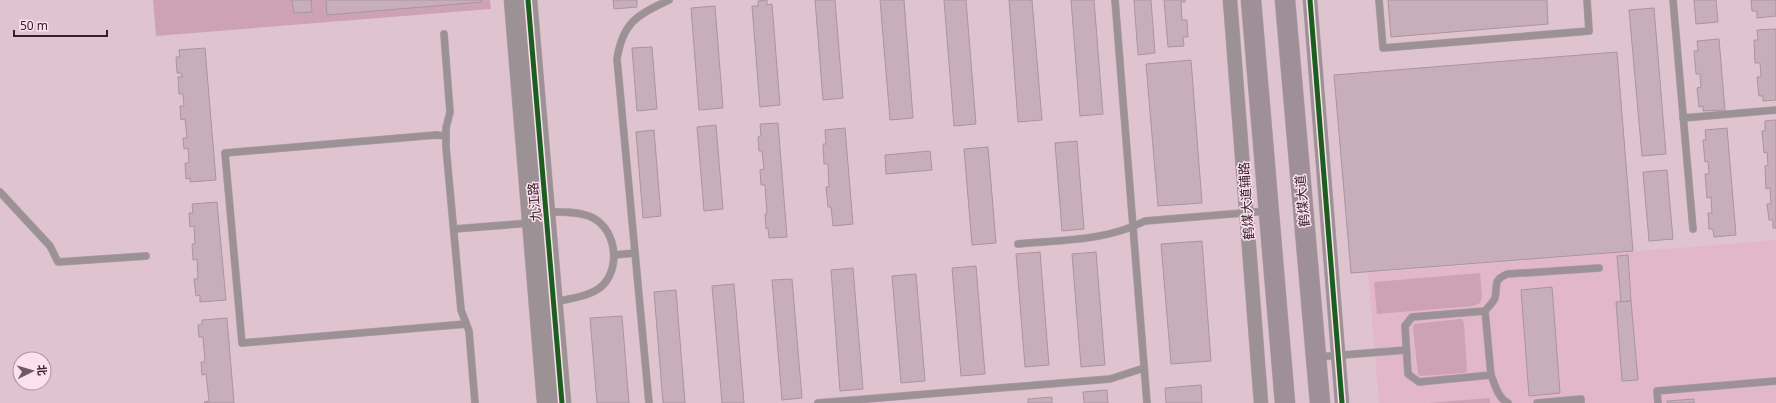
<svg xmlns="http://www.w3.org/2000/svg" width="1776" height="403" viewBox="0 0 1776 403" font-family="'Noto Sans','Noto Sans SC',sans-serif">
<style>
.built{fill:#e3b7ca}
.green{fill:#cda2b5}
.building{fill:#c8aeb9;stroke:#a9959e}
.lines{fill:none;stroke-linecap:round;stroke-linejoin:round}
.service-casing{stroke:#b7a2ac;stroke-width:8}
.minor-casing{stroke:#b7a2ac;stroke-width:15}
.tertiary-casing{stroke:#b7a2ac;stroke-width:19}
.secondary-casing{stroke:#b7a2ac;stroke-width:21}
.service{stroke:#9c9296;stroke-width:7}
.minor{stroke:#9c9296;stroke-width:14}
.tertiary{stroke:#9c9296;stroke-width:18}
.secondary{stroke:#9e9096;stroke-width:20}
.cycleway-casing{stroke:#fce1ed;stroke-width:8}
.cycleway{stroke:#1b5e20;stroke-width:5}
.labels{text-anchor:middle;stroke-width:3;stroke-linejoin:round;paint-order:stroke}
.street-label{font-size:13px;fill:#332028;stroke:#fce1ed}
</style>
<rect width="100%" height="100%" fill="#dfc4d0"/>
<path class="built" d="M1776,240V403H1379L1368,273Z"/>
<g class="green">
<path d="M153,0H490L491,9L156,36Z"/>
<path d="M1480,273L1482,296L1480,303L1473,306L1377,314L1374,282Z"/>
<path d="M1459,319H1462L1464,323L1467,371L1464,373L1421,376L1418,375L1413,327L1414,324Z"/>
<path d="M1490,398V403H1428Z"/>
</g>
<g class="building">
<path d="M292,0H311L312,12L294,13Z"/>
<path d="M326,0H482V2L327,15Z"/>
<path d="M613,0H637V7L614,9Z"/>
<path d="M767,0V5L772,4L780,105L760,107L752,6H758V1Z"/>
<path d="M815,0H835L843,98L823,100Z"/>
<path d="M880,0H904L913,118L890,120Z"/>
<path d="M944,0H966L976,124L954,126Z"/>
<path d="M1009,0H1032L1042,120L1018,122Z"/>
<path d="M1071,0H1094L1103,114L1080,116Z"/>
<path d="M1134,0H1151L1155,53L1138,55Z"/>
<path d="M1164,0H1185V2H1181L1182,20H1187L1188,37H1183L1184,46L1168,47Z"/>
<path d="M1388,0H1547L1548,24L1391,37Z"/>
<path d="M1694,0H1716L1718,22L1696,24Z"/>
<path d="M1751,0H1776V16L1757,18V11H1752Z"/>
<path d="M715,6L723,108L699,110L691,8Z"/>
<path d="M1654,8L1666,154L1642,156L1629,10Z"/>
<path d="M1776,29V100L1763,101V96H1759L1757,77H1761L1760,63H1755L1754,40H1758L1757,30Z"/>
<path d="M1719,39L1725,110L1703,111V106L1699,107L1697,88L1701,87L1700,74H1696L1694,51H1698L1697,41Z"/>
<path d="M652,47L657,109L637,111L632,48Z"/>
<path d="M205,48L216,180L190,182V178L186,179L185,163H189L188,148L184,149L183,138H187L185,119L181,120L180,106H184L183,94H179L178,77H182L181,73H177L176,57H180L179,50Z"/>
<path d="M1617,52L1633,251L1351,273L1334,75Z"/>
<path d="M1191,60L1202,203L1158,206L1146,64Z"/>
<path d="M1776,120V228H1773V220H1769L1767,204H1771L1770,188L1766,189L1765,166L1768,165L1767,152L1764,153L1762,131H1765V121Z"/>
<path d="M778,123L787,237L769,238L768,228L766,229L765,214H767L765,185H761L760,170L764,169L762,151H759L758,137L761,136L760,124Z"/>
<path d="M716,125L723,209L704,211L697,127Z"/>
<path d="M845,128L853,224L833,226L831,207H828L826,187H829L828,164H824L823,144H826L825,130Z"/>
<path d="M1727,128L1736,235L1714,237L1713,229H1709L1708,213H1712L1711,197L1707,198L1705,174H1709L1708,161L1705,162L1703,140H1706L1705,130Z"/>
<path d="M654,130L661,216L643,218L636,132Z"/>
<path d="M1077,141L1084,229L1062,231L1055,143Z"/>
<path d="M988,147L996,243L972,245L964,149Z"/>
<path d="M930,151L932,170L886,174L885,155Z"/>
<path d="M1667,170L1673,239L1649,241L1643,172Z"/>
<path d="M217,202L226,300L200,302V295L196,296L194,279H198L197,259L193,260L192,244H195L194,226L190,227L189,213H193L192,204Z"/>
<path d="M1202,241L1211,361L1171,364L1161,244Z"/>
<path d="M1040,252L1049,365L1025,367L1016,254Z"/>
<path d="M1096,252L1105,365L1081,367L1072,254Z"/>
<path d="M1628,255L1631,301L1621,302L1617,256Z"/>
<path d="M976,266L985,374L961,376L952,268Z"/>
<path d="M853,268L863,389L840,391L831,270Z"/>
<path d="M916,274L925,381L901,383L892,276Z"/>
<path d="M792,279L802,398L782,400L772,280Z"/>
<path d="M734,284L744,403H722L712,286Z"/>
<path d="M1552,287L1560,393L1529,396L1521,290Z"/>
<path d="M676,290L685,403H663L654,292Z"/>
<path d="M1631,301L1638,380L1622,381L1616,302Z"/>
<path d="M622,316L629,403H597L590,318Z"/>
<path d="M227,318L234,403H205L204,402L209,401L206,374L202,375L201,362H205L203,337H199L198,325L202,324V320Z"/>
<path d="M1201,385L1202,403H1166L1165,388Z"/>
<path d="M1107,390L1108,403H1084L1083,392Z"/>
<path d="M1052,397V403H1028V399Z"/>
<path d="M1694,399V403H1667V401Z"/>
</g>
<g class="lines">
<defs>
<g id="service">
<path d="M1115,0L1147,403"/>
<path d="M1379,0L1383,48L1589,31L1587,0"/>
<path d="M1673,0L1693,229"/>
<path d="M444,34L450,112L446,128V147L461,310L469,331L475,403"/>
<path d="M1683,118L1776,110"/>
<path d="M446,136L436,135L225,153L242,343L466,324"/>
<path d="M0,192L50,246L58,262L146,256"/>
<path d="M546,212C560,212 575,211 589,216C615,226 622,265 603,285C593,296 568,299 554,302"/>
<path d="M454,229L531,223"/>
<path d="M1018,244C1061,240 1106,241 1145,221L1267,211"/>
<path d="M614,255L635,253"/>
<path d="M1485,311L1412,317L1405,326L1408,374L1419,382L1491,375L1485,311C1488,307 1493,303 1495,298C1498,285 1492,281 1507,274L1599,268"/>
<path d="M1317,357L1406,350"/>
<path d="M1491,375C1495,385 1498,398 1508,403"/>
<path d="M649,403L617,59C623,21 638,15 669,0"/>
<path d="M818,403L1110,379L1144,368"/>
<path d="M1537,403L1581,399V403"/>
<path d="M1658,403L1657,391L1776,381"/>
</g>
<g id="minor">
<path d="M1230,0L1261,403"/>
<path d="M1310,0L1342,403"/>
</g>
<g id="tertiary">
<path d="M513,0L546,403"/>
<path d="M528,0L562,403"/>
</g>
<g id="secondary">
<path d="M1251,0L1285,403"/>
<path d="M1285,0L1320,403"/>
</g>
</defs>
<use href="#service" class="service-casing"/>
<use href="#minor" class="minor-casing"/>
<use href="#tertiary" class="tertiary-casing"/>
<use href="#secondary" class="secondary-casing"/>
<use href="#service" class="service"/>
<use href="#minor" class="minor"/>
<use href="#tertiary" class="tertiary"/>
<use href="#secondary" class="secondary"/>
<defs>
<g id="cycleway">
<path d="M528,0L562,403"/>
<path d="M1310,0L1342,403"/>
</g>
</defs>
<use href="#cycleway" class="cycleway-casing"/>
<use href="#cycleway" class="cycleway"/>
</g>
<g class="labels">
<g class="street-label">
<text transform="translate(1246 201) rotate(-94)" y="5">鹤煤大道辅路</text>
<text transform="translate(1302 201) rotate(-95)" y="5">鹤煤大道</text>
<text transform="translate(534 202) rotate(-95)" y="5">九江路</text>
</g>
</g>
<g transform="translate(32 371) rotate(85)"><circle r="19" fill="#fce1ed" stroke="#ac949e"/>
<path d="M0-3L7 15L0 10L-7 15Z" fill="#6f5963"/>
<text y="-6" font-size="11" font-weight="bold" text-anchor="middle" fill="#332028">北</text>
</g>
<path d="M14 30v6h93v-6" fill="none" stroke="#332028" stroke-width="2"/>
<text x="20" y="30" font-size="12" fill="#332028" stroke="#fce1ed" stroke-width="3" paint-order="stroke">50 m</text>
</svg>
